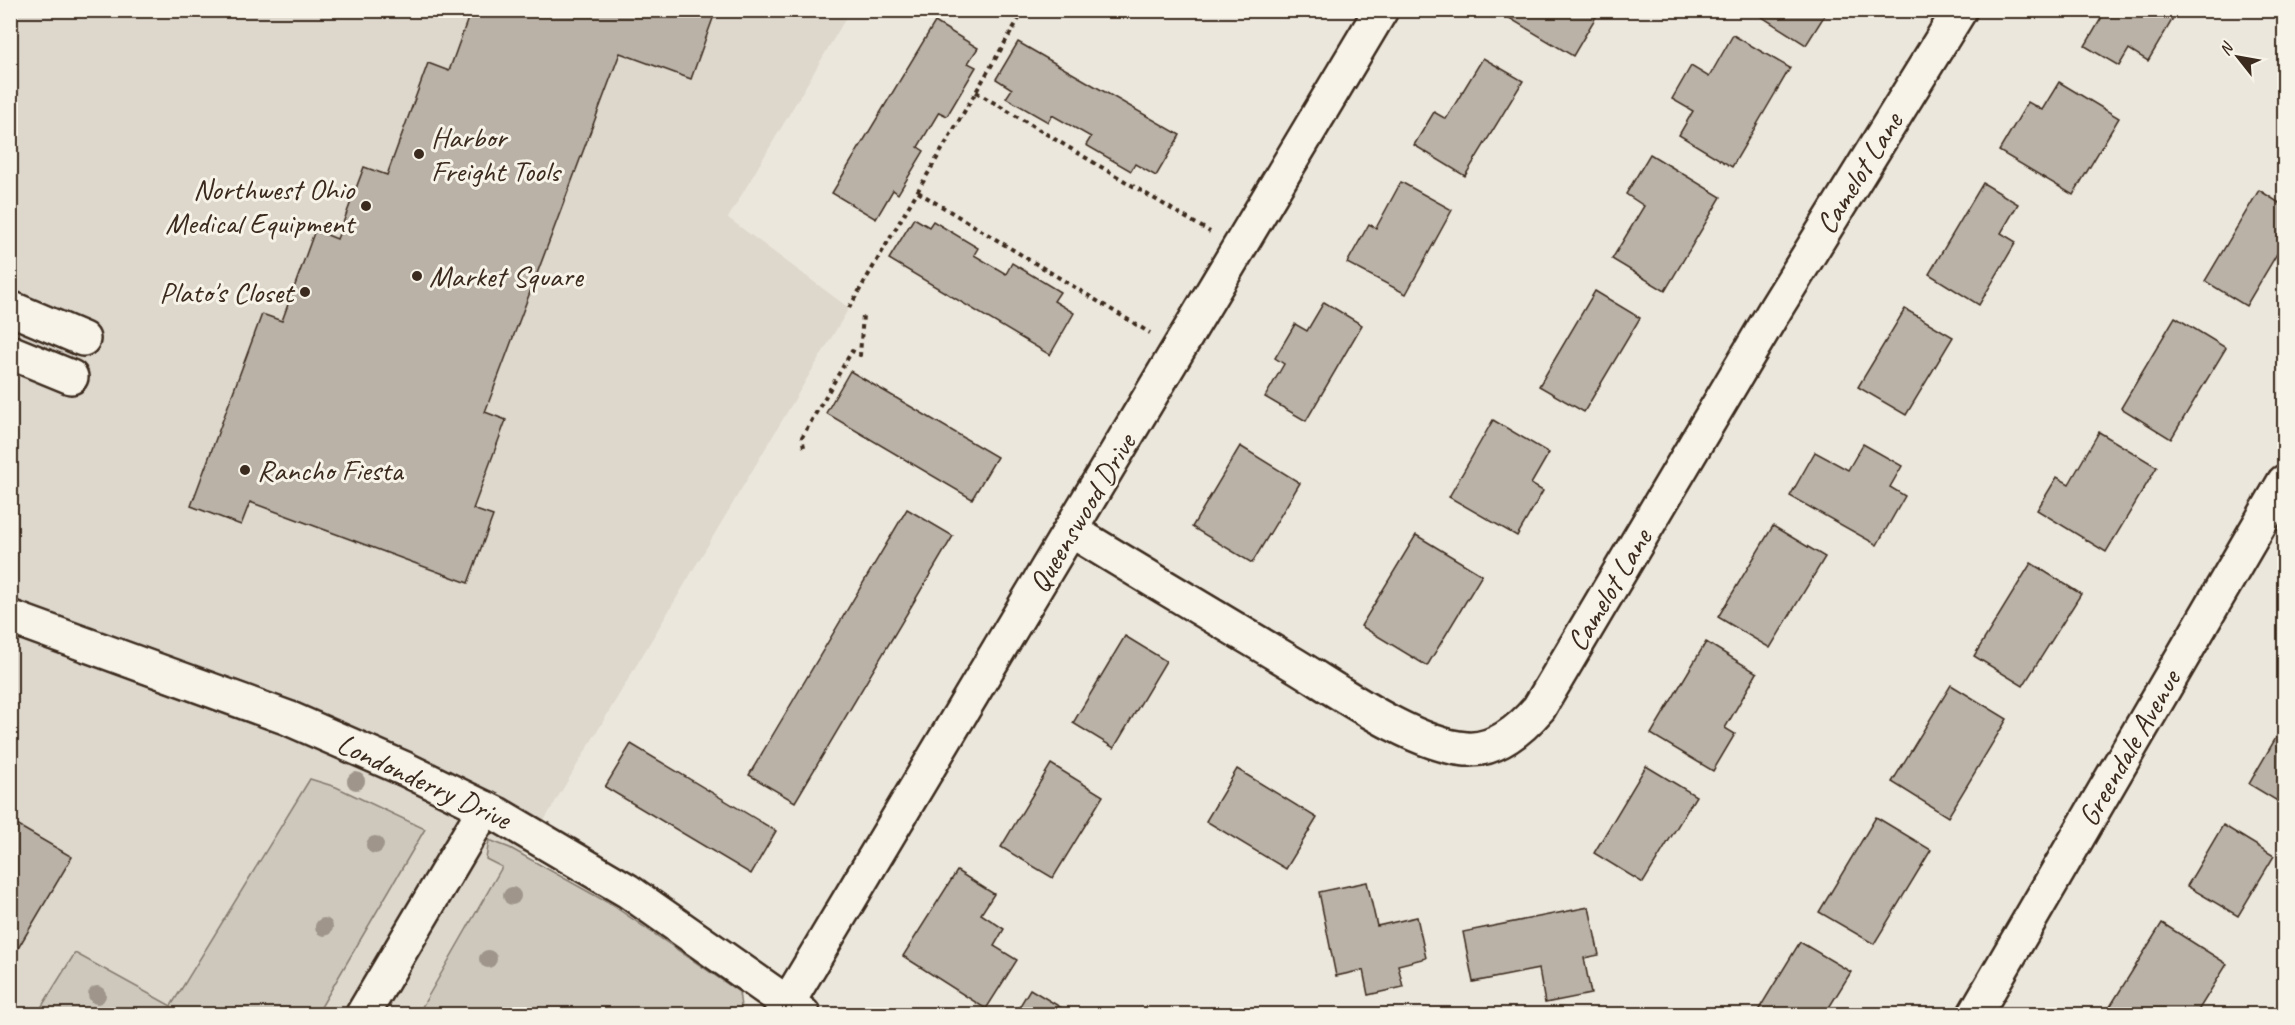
<svg xmlns="http://www.w3.org/2000/svg" width="2295" height="1025" viewBox="0 0 2295 1025" font-family="Caveat,sans-serif">
<style>
.built{fill:#ddd7cc}
.green{fill:#cec8bc;stroke:#84796d;stroke-width:1.5}
.building{fill:#bab2a7;stroke:#3b2a1e;stroke-width:1.5}
.lines{fill:none;stroke-linecap:round;stroke-linejoin:round}
.minor-casing{stroke:#3b2a1e;stroke-width:38}
.path{stroke:#3b2a1e;stroke-width:4;stroke-dasharray:4.5 4.5;stroke-linecap:butt}
.minor{stroke:#f7f3e8;stroke-width:33}
.tree{fill:#9f958a}
.poi-dot{fill:#3b2a1e;stroke:#f7f3e8;stroke-width:2}
.labels{text-anchor:middle;stroke-width:6;stroke-linejoin:round;paint-order:stroke}
.poi-label{font-size:30px;fill:#3b2a1e;stroke:#f7f3e8;text-anchor:start}
.street-label{font-size:30px;fill:#3b2a1e;stroke:#f7f3e8}
</style>
<rect width="100%" height="100%" fill="#ece7dc"/>
<filter id="ink" filterUnits="userSpaceOnUse"><feTurbulence type="fractalNoise" baseFrequency=".0167" numOctaves="2"/><feDisplacementMap in="SourceGraphic" scale="12" xChannelSelector="R" yChannelSelector="G"/><feConvolveMatrix kernelMatrix="1 2 1 2 8 2 1 2 1" color-interpolation-filters="sRGB"/></filter>
<g filter="url(#ink)">
<path class="built" d="M10,11H850L728,218L849,308L429,1014H11Z"/>
<g class="green">
<path d="M310,779L336,787L425,829L317,1014H94L82,1007L77,1014H37L75,953L171,1006Z"/>
<path d="M489,840L510,848L612,905L739,992L742,1014H418L502,867L486,859Z"/>
</g>
<g class="building">
<path d="M471,10H716L691,79L620,53L485,412L506,420L473,509L493,516L468,583L250,502L241,525L191,506L262,314L282,321L315,230L337,239L364,167L387,175L428,63L449,71Z"/>
<path d="M1510,10H1600L1573,56L1506,16Z"/>
<path d="M1751,10H1828L1806,45Z"/>
<path d="M2106,10H2178L2148,61L2129,49L2119,66L2085,46Z"/>
<path d="M935,22L978,48L968,63L976,67L947,116L939,112L918,147L924,151L898,194L893,190L876,219L832,193Z"/>
<path d="M1733,35L1790,68L1732,167L1679,135L1693,111L1672,99L1691,66L1709,77Z"/>
<path d="M1018,42L1180,135L1156,176L1135,164L1131,171L1086,145L1091,137L1052,115L1048,122L1006,98L1012,89L996,79Z"/>
<path d="M1483,58L1523,81L1465,176L1414,145L1434,112L1446,119Z"/>
<path d="M2059,82L2119,118L2073,195L1999,151L2028,102L2042,110Z"/>
<path d="M1650,154L1721,197L1665,291L1612,259L1644,206L1626,194Z"/>
<path d="M1401,182L1452,210L1406,294L1347,263L1369,224L1376,228Z"/>
<path d="M1983,183L2018,204L2001,233L2016,242L1979,305L1929,274Z"/>
<path d="M2259,190L2284,206V242L2246,306L2205,281Z"/>
<path d="M914,218L929,227L933,221L978,248L974,255L1006,274L1012,263L1060,292L1054,301L1074,313L1050,355L889,259Z"/>
<path d="M1595,291L1640,318L1584,412L1539,386Z"/>
<path d="M1324,302L1362,325L1306,421L1265,397L1284,364L1275,358L1295,324L1307,331Z"/>
<path d="M1905,309L1953,337L1906,415L1858,387Z"/>
<path d="M2175,317L2226,348L2171,439L2121,408Z"/>
<path d="M850,371L997,457L972,499L826,413Z"/>
<path d="M1493,420L1549,453L1531,484L1543,491L1517,536L1449,497Z"/>
<path d="M2099,432L2157,467L2106,552L2037,510L2057,477L2069,484Z"/>
<path d="M1863,444L1902,466L1890,487L1905,496L1877,545L1790,496L1815,452L1848,470Z"/>
<path d="M1240,446L1300,483L1252,563L1192,527Z"/>
<path d="M907,509L953,536L795,802L749,775Z"/>
<path d="M1773,526L1825,557L1770,648L1718,617Z"/>
<path d="M1416,535L1482,575L1427,666L1361,626Z"/>
<path d="M2031,563L2081,594L2023,686L1974,656Z"/>
<path d="M1125,636L1166,661L1114,748L1073,723Z"/>
<path d="M1706,642L1757,673L1725,728L1735,734L1713,771L1651,734Z"/>
<path d="M1951,685L2007,719L1948,817L1892,782Z"/>
<path d="M2284,724V805L2249,784Z"/>
<path d="M631,744L776,831L751,874L605,787Z"/>
<path d="M1051,764L1103,796L1053,878L1001,847Z"/>
<path d="M1646,766L1696,796L1643,883L1594,853Z"/>
<path d="M1237,769L1317,818L1286,869L1206,821Z"/>
<path d="M1876,817L1931,850L1874,944L1819,912Z"/>
<path d="M10,821L72,857L10,962Z"/>
<path d="M2223,825L2274,856L2238,916L2187,886Z"/>
<path d="M957,871L994,894L981,914L1004,929L994,946L1017,960L986,1009L903,956Z"/>
<path d="M1367,882L1377,926L1417,917L1426,958L1398,965L1403,987L1368,995L1363,970L1336,976L1319,892Z"/>
<path d="M1589,907L1599,955L1584,958L1591,994L1545,1003L1539,969L1473,982L1463,932Z"/>
<path d="M2162,923L2227,964L2196,1014H2116L2108,1010Z"/>
<path d="M1800,942L1851,972L1825,1014H1756Z"/>
<path d="M1030,989L1072,1014H1015Z"/>
</g>
<g class="lines">
<defs>
<g id="minor">
<path d="M10,308L83,339"/>
<path d="M10,352L71,377"/>
<path d="M1072,531C1146,576 1221,621 1295,665C1341,693 1414,745 1466,749C1496,751 1521,729 1539,708L1776,308L1960,10"/>
<path d="M10,617L288,718L405,769L497,814L628,891L803,1014"/>
<path d="M363,1014L485,808"/>
<path d="M781,1014L1381,10"/>
<path d="M1975,1014L2284,482"/>
</g>
</defs>
<use href="#minor" class="minor-casing"/>
<g class="path">
<path d="M976,92L1210,232"/>
<path d="M918,192L1150,333"/>
<path d="M849,308L1024,10"/>
<path d="M804,447L802,437L852,351L860,355L863,315"/>
</g>
<use href="#minor" class="minor"/>
</g>
<g class="tree">
<circle cx="356" cy="781" r="9"/>
<circle cx="375" cy="845" r="9"/>
<circle cx="512" cy="896" r="9"/>
<circle cx="324" cy="927" r="9"/>
<circle cx="488" cy="959" r="9"/>
<circle cx="97" cy="995" r="9"/>
</g>
</g>
<g class="poi-dot">
<circle cx="419" cy="154" r="6"/>
<circle cx="366" cy="206" r="6"/>
<circle cx="417" cy="276" r="6"/>
<circle cx="305" cy="292" r="6"/>
<circle cx="245" cy="470" r="6"/>
</g>
<g class="labels">
<g class="poi-label">
<text x="431" y="147">Harbor<tspan x="431" dy="34">Freight Tools</tspan></text>
<text x="354" y="199" text-anchor="end">Northwest Ohio<tspan x="354" dy="34">Medical Equipment</tspan></text>
<text x="429" y="286">Market Square</text>
<text x="293" y="302" text-anchor="end">Plato's Closet</text>
<text x="257" y="480">Rancho Fiesta</text>
</g>
<g class="street-label">
<text transform="translate(1859 173) rotate(-58)" y="10">Camelot Lane</text>
<text transform="translate(1082 513) rotate(-59)" y="10">Queenswood Drive</text>
<text transform="translate(1609 590) rotate(-59)" y="10">Camelot Lane</text>
<text transform="translate(2129 748) rotate(-60)" y="10">Greendale Avenue</text>
<text transform="translate(424 781) rotate(25)" y="10">Londonderry Drive</text>
</g>
</g>
<rect width="2295" height="1025" fill="none" stroke="#f7f3e8" stroke-width="36"/>
<rect x="18" y="18" width="2259" height="989" fill="none" stroke="#3b2a1e" stroke-width="2" filter="url(#ink)"/>
<g transform="translate(2238 57) rotate(301)" stroke="#f7f3e8" stroke-width="4.5" paint-order="stroke">
<path d="M0-4.5L10 22L0 15L-10 22Z" fill="#3b2a1e"/>
<text y="-9" font-size="16" font-weight="bold" text-anchor="middle" fill="#3b2a1e">N</text>
</g>
</svg>
